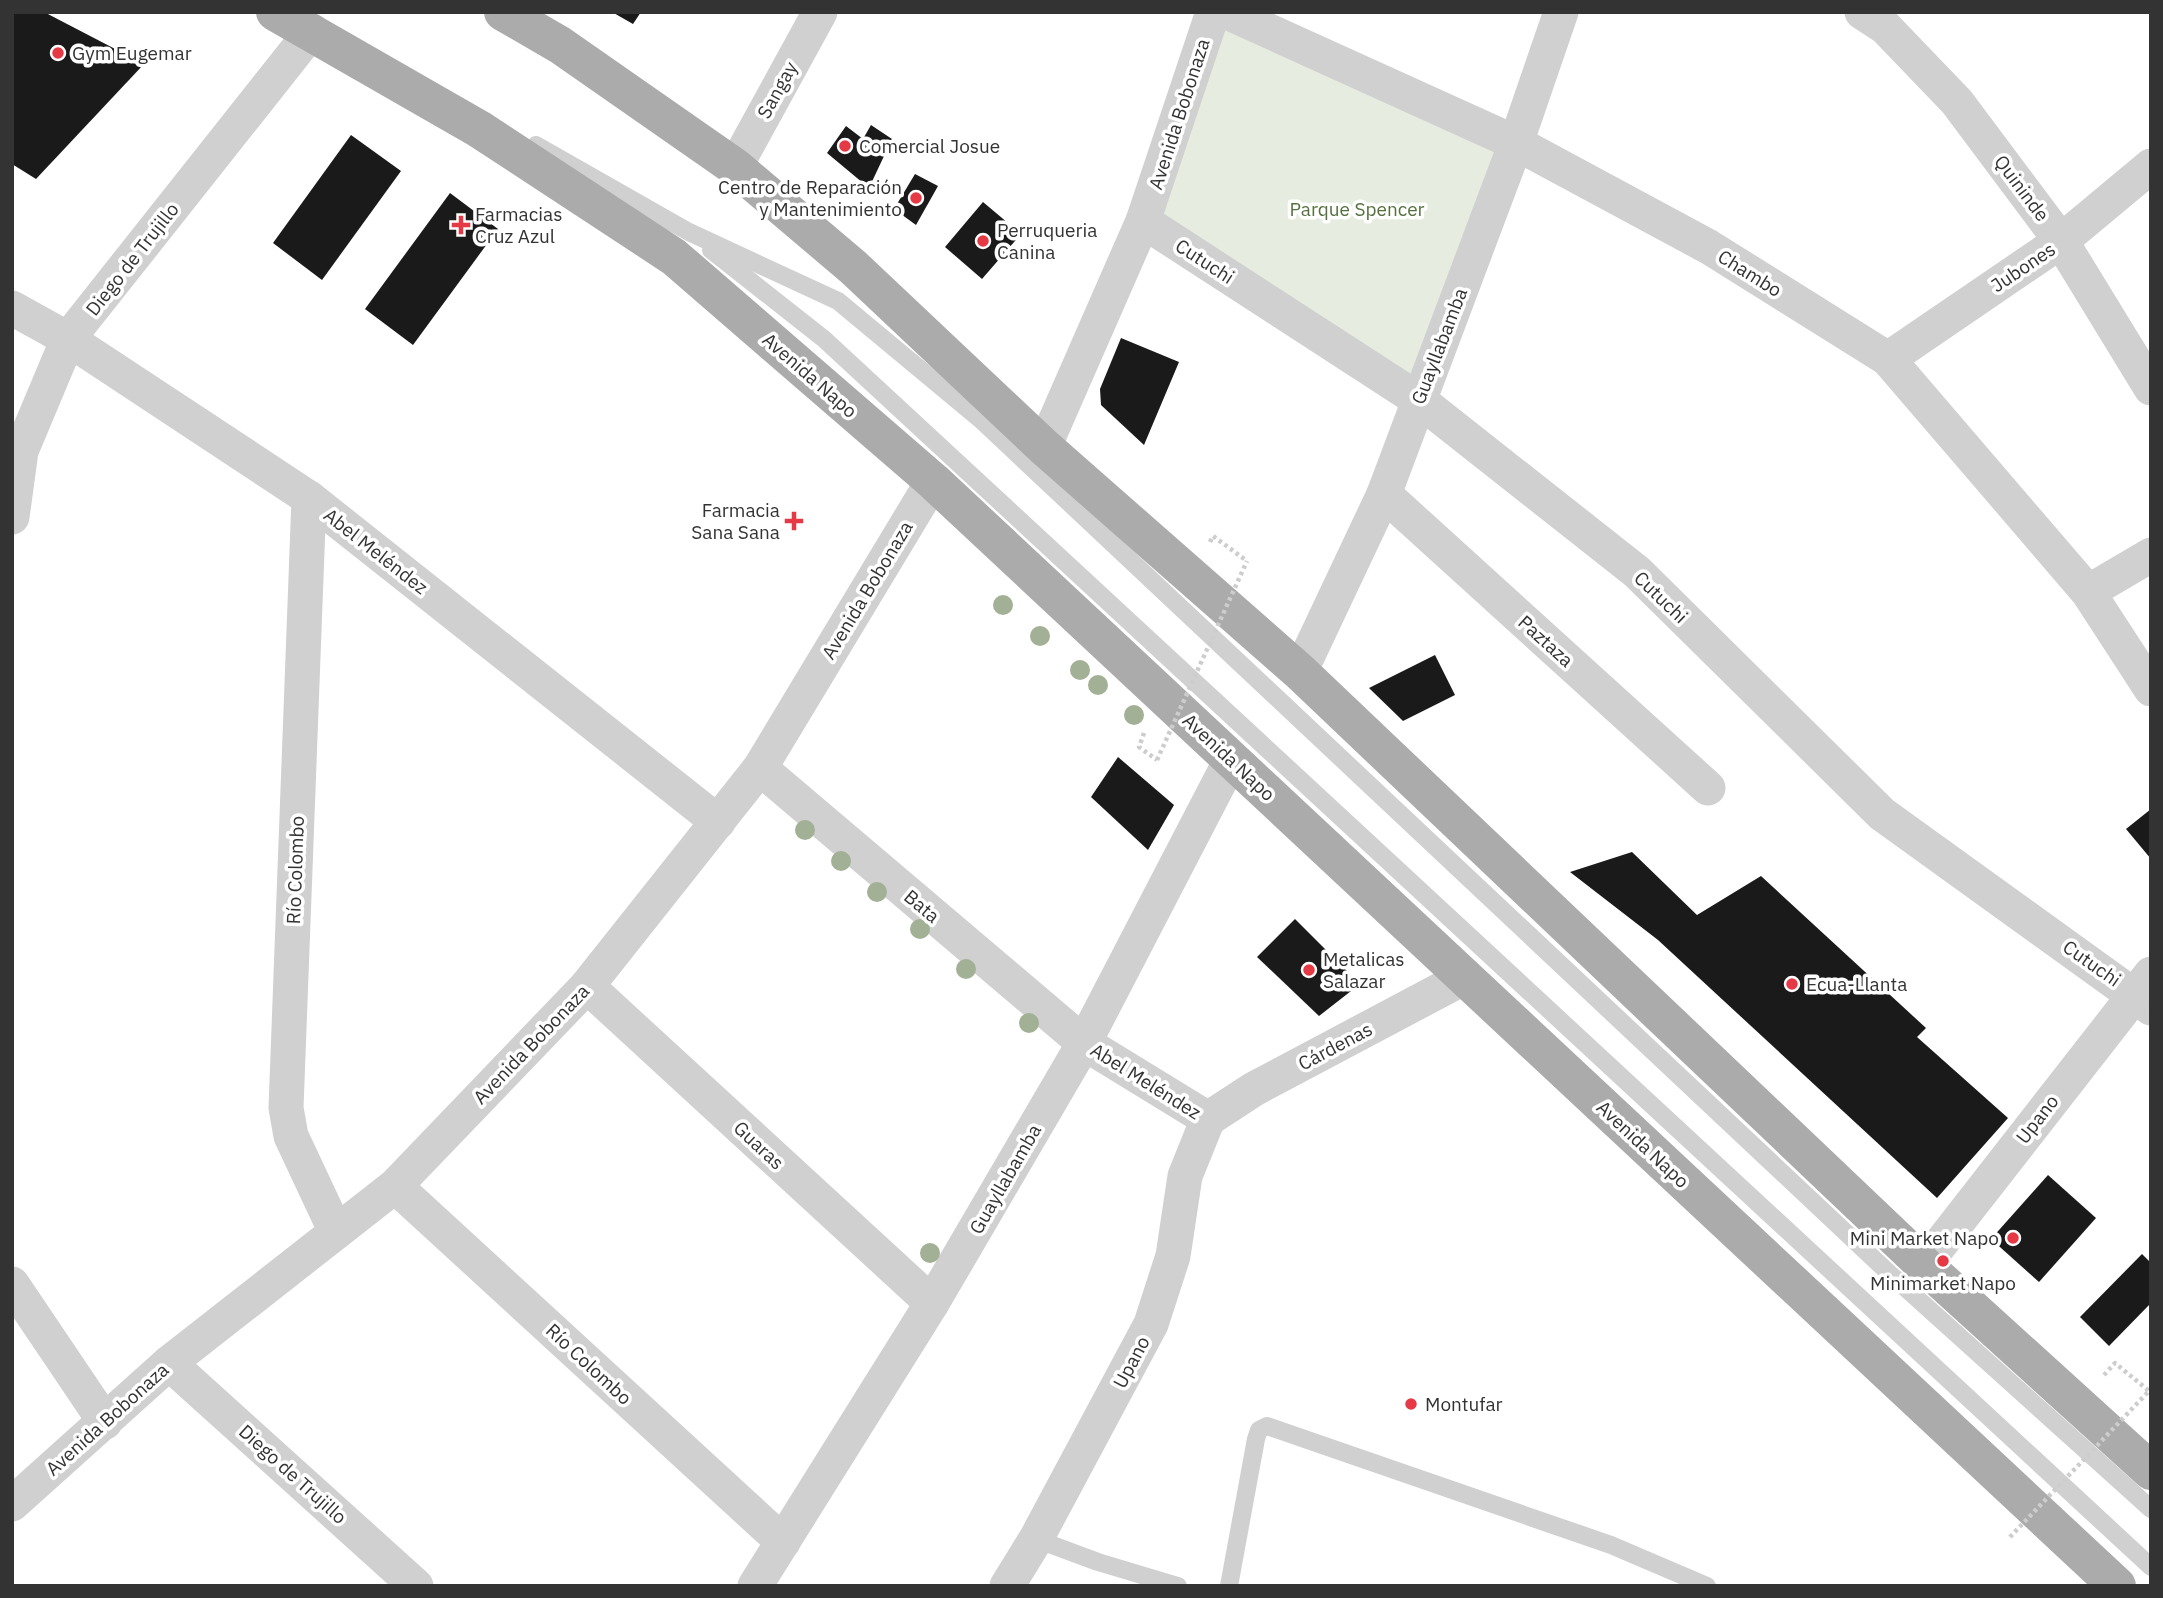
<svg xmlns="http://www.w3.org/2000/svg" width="2163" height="1598" viewBox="0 0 2163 1598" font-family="'IBM Plex Sans',sans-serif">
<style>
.green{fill:#e6ecdf}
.building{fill:#1a1a1a}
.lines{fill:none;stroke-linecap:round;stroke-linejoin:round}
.path{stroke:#cdcdcd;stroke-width:4.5;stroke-dasharray:3.5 3.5;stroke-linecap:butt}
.service{stroke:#d0d0d0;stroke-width:18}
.minor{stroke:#d0d0d0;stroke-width:35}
.primary{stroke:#ababab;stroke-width:38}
.path-bridge{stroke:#cdcdcd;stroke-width:4.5;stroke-dasharray:3.5 3.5;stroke-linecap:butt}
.tree{fill:#a2b095}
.poi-dot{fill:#e63946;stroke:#fff;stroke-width:2.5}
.labels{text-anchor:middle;stroke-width:7;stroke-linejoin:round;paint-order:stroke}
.poi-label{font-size:19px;fill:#333;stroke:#fff;text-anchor:start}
.street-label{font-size:19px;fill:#333;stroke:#fff}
.park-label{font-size:19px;fill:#56703f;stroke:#fff}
</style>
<rect width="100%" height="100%" fill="#fff"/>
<path class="green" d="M1213,12L1516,143L1419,400L1143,221Z"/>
<g class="building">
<path d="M12,12H44L144,64L36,179L12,164Z"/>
<path d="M612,12H641L633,24Z"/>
<path d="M871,125L892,139L869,188L827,153L846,126L863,139Z"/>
<path d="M351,135L401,171L322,280L273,243Z"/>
<path d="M915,174L938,186L916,225L894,209Z"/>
<path d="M450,193L498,229L413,345L365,309Z"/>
<path d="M983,202L1021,234L982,279L945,247Z"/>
<path d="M1121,338L1179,362L1144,445L1101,405L1100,389Z"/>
<path d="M1435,655L1455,695L1403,721L1369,688Z"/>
<path d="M1118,757L1174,805L1148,850L1091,797Z"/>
<path d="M2151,809V859L2126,829Z"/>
<path d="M1632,852L1697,915L1761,876L1926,1028L1917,1037L2008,1118L1937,1198L1658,940L1570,872Z"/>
<path d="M1295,919L1360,984L1319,1016L1257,957Z"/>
<path d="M2048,1175L2096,1218L2039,1282L1991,1239Z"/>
<path d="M2142,1254L2151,1263V1303L2109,1346L2080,1317Z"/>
</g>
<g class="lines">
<g class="path">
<path d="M1210,542L1213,536L1247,561"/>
<path d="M1144,733L1139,747L1157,760"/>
<path d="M2104,1375L2115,1363L2149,1391"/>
</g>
<g class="service">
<path d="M536,145L689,232L838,301L980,419L1890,1274L2151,1509"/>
<path d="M711,250L824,339L2151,1567"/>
<path d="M1036,1539L1098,1562L1178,1586"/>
<path d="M1229,1586L1256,1439L1259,1430L1267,1426L1611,1545L1707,1586"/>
</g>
<g class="minor">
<path d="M1227,12L1516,143L1709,247L1888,359L2088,592L2151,689"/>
<path d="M1862,12L1885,27L1957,102L2061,241L2151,388"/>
<path d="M735,167L820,12"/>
<path d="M1143,221L1419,400L1637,572L1882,814L2151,1008"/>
<path d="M12,308L68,339L309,498L718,822"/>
<path d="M1888,359L2061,241L2151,166"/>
<path d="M1044,447L1143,221L1213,12"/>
<path d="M1384,494L1708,788"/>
<path d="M309,498L286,1108L291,1136L336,1232"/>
<path d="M12,517L21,451L68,339L312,31"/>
<path d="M2088,592L2151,555"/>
<path d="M1300,672L1384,494L1516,143L1561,12"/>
<path d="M760,768L1084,1043L1208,1119"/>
<path d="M587,986L932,1303"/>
<path d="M1208,1119L1254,1089L1465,977"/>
<path d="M395,1186L783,1542"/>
<path d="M1924,1265L2151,974"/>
<path d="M12,1284L105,1422"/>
<path d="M169,1363L416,1586"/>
<path d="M12,1504L169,1363L395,1186L587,986L760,768L933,481"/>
<path d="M755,1586L932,1303L1084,1043L1231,760"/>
<path d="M1007,1586L1036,1539L1151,1324L1173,1256L1185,1176L1208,1119"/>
</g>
<g class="primary">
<path d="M275,12L479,129L674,257L933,481L2117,1586"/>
<path d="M503,12L560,45L735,167L853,267L1044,447L1300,672L1924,1265L2151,1471"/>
</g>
<g class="path-bridge">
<path d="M1157,760L1247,561"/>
<path d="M2010,1537L2149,1391"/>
</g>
</g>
<g class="tree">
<circle cx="1003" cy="605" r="10"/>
<circle cx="1040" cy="636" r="10"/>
<circle cx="1080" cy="670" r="10"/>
<circle cx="1098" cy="685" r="10"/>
<circle cx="1134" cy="715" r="10"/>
<circle cx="805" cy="830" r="10"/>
<circle cx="841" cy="861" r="10"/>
<circle cx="877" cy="892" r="10"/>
<circle cx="920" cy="929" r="10"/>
<circle cx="966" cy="969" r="10"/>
<circle cx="1029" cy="1023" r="10"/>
<circle cx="930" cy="1253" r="10"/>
</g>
<g class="poi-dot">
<circle cx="58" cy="53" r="7"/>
<circle cx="845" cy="146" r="7"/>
<circle cx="916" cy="198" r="7"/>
<path d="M457.5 214.5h7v7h7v7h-7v7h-7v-7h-7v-7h7z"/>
<circle cx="983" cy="241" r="7"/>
<path d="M790.5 510.5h7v7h7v7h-7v7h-7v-7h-7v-7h7z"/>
<circle cx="1309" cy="970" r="7"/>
<circle cx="1792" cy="984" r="7"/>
<circle cx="2013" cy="1238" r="7"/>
<circle cx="1943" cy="1261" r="7"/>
<circle cx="1411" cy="1404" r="7"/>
</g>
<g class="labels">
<g class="poi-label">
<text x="72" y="60">Gym Eugemar</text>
<text x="859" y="153">Comercial Josue</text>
<text x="902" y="194" text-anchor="end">Centro de Reparación<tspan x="902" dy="22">y Mantenimiento</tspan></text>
<text x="475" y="221">Farmacias<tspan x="475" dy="22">Cruz Azul</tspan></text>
<text x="997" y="237">Perruqueria<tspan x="997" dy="22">Canina</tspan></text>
<text x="780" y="517" text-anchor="end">Farmacia<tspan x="780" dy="22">Sana Sana</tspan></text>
<text x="1323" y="966">Metalicas<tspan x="1323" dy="22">Salazar</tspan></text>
<text x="1806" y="991">Ecua-Llanta</text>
<text x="1999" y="1245" text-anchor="end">Mini Market Napo</text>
<text x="1943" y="1290" text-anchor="middle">Minimarket Napo</text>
<text x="1425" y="1411">Montufar</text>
</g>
<g class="street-label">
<text transform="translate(777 90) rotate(-61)" y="7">Sangay</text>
<text transform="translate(1179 114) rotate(-72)" y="7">Avenida Bobonaza</text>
<text transform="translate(2022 188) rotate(53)" y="7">Quininde</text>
<text transform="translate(132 259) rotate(-52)" y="7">Diego de Trujillo</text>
<text transform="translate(1205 261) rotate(33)" y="7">Cutuchi</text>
<text transform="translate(2023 267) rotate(-34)" y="7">Jubones</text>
<text transform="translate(1750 273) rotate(32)" y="7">Chambo</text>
<text transform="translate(1439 346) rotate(-69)" y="7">Guayllabamba</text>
<text transform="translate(810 375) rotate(41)" y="7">Avenida Napo</text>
<text transform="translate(376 551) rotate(38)" y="7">Abel Meléndez</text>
<text transform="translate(867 590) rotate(-59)" y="7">Avenida Bobonaza</text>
<text transform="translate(1661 597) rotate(44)" y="7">Cutuchi</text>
<text transform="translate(1546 641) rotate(42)" y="7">Paztaza</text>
<text transform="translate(1229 757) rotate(43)" y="7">Avenida Napo</text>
<text transform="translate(295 870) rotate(-88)" y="7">Río Colombo</text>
<text transform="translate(922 906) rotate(40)" y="7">Bata</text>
<text transform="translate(2092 963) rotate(35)" y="7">Cutuchi</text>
<text transform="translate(531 1044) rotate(-46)" y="7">Avenida Bobonaza</text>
<text transform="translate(1335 1046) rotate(-28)" y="7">Cárdenas</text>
<text transform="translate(1146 1081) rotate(32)" y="7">Abel Meléndez</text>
<text transform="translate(2037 1119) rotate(-52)" y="7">Upano</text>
<text transform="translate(1643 1144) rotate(43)" y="7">Avenida Napo</text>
<text transform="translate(759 1145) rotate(43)" y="7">Guaras</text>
<text transform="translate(1005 1179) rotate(-60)" y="7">Guayllabamba</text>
<text transform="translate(1131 1362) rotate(-62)" y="7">Upano</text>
<text transform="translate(589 1364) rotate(43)" y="7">Río Colombo</text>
<text transform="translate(107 1419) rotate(-42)" y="7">Avenida Bobonaza</text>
<text transform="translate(293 1474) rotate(42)" y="7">Diego de Trujillo</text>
</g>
<g class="park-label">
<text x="1357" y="216">Parque Spencer</text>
</g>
</g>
<rect width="2163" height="1598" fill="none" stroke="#333333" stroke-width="28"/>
</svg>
